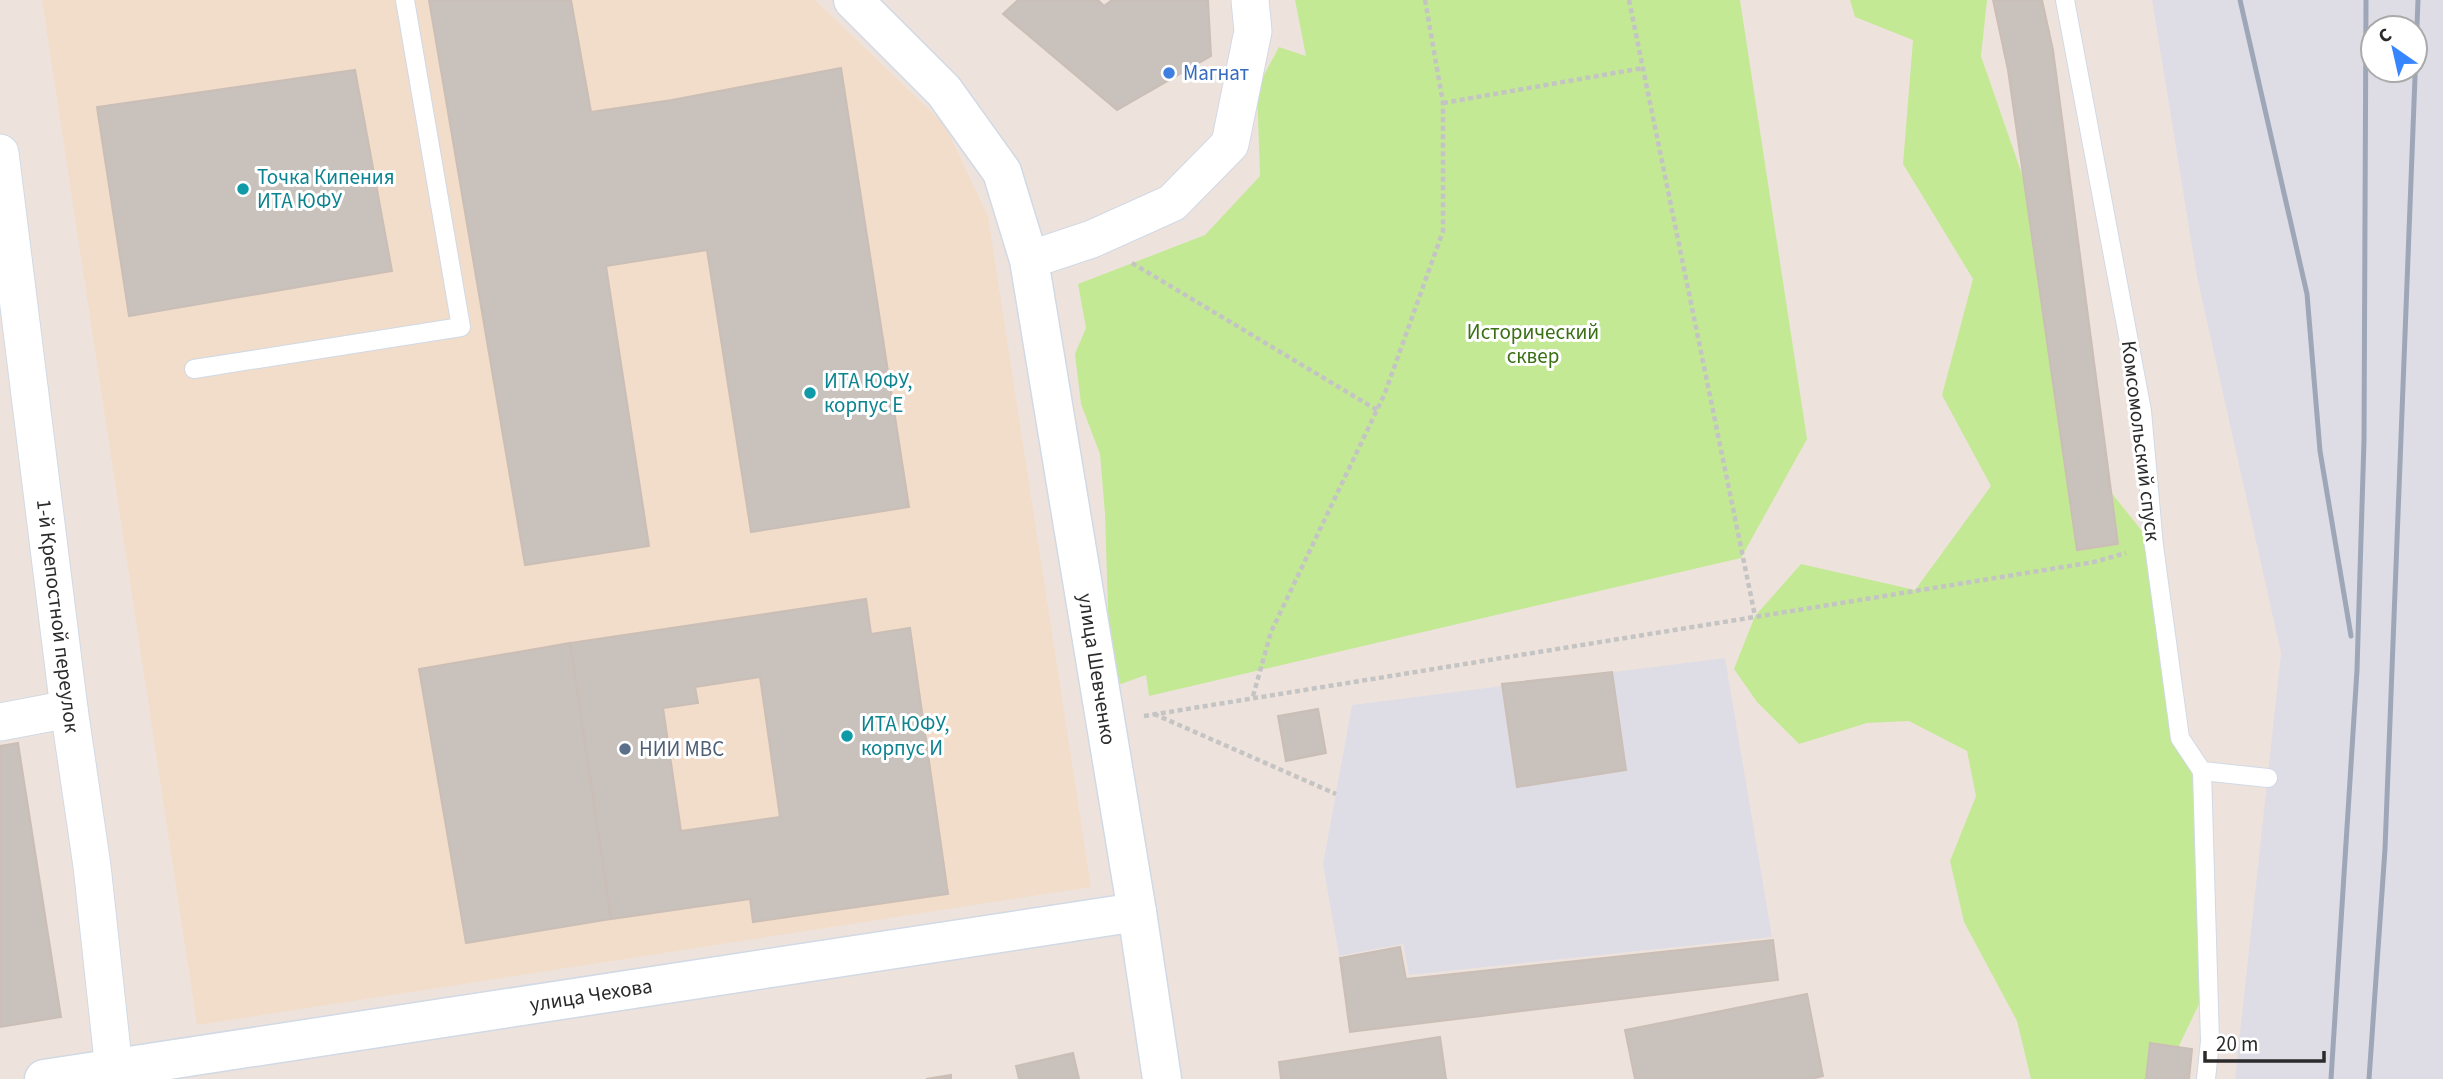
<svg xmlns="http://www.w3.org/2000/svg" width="2443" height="1079" viewBox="0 0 2443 1079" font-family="'Source Sans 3',sans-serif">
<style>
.industrial{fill:#dedde6;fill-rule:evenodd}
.education{fill:#f1ddca}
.green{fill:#c3e995}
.building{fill:#c9c1bb;stroke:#cabeb6;stroke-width:2;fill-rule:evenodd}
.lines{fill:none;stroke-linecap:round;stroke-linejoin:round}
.service-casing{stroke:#d1d9e5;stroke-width:20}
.minor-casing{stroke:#d1d9e5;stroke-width:39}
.tertiary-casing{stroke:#d1d9e5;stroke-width:41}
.secondary-casing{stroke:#d1d9e5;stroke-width:41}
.path{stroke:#c4c4c4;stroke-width:4.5;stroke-dasharray:5 3.5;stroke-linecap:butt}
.service{stroke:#fff;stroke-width:18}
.minor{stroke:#fff;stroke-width:37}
.tertiary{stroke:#fff;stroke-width:38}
.secondary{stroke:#fff;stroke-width:38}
.rail{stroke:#9ea7b7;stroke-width:5}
.shop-dot{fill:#3f7fe0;stroke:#fff;stroke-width:2.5}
.culture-dot{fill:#0f9aa8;stroke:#fff;stroke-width:2.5}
.service-dot{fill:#5c6f8a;stroke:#fff;stroke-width:2.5}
.labels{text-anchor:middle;stroke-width:6;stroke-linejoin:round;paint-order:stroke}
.shop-label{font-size:21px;fill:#366cbe;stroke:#fff;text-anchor:start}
.culture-label{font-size:21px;fill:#0d838f;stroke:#fff;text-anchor:start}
.park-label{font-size:21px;fill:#3a6f14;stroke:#fff}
.street-label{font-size:21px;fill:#2b2b2b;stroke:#fff}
.service-label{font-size:21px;fill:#4e5e75;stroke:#fff;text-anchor:start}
</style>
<rect width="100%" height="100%" fill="#eee3dc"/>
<g class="industrial">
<path d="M2152,0H2443V1079H2235L2281,653L2197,277ZM2373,28H2415V70H2373Z"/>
<path d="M1725,658L1772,937L1409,975L1403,944L1339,956L1323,864L1352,705Z"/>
</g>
<path class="education" d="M42,0H815L944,124L988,216L1091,887L197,1025Z"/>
<g class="green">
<path d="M1295,0H1740L1807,439L1741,558L1149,696L1146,675L1121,684L1110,672L1105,514L1100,454L1081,404L1075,354L1086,328L1078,284L1205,235L1260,176L1257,88L1279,47L1306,56Z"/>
<path d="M1850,0H1987L1981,56L2064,296L2102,481L2154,546L2180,738L2202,771L2213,870L2200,1002L2163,1079H2031L2017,1021L1964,922L1950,861L1976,796L1967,751L1909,721L1867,723L1799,744L1757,702L1734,669L1755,616L1801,564L1915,590L1991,486L1942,395L1973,279L1903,164L1913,40L1855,17Z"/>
</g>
<g class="building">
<path d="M429,0H571L591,112L672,100L841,68L909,507L751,532L707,250L606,266L649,546L525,565Z"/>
<path d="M1018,0H1098L1104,6L1112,0H1208L1211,56L1117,110L1003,14Z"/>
<path d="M1993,0H2042L2053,50L2118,544L2077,550L2008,70Z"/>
<path d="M355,70L392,271L129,316L97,107Z"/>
<path d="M866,599L871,634L910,628L948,894L753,922L750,899L611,919L570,643ZM760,677L780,817L681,831L663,708L698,703L695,687Z"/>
<path d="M570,643L611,919L466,943L419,669Z"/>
<path d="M1612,672L1626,770L1517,787L1502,684Z"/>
<path d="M1318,709L1326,753L1286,761L1278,716Z"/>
<path d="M18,743L61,1017L0,1027V746Z"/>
<path d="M1773,940L1778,980L1350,1032L1340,958L1400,947L1406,979Z"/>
<path d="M1807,994L1823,1076L1811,1079H1635L1625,1030Z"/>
<path d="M1440,1037L1446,1079H1281L1279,1062Z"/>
<path d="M2150,1043L2192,1049L2189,1079H2146Z"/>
<path d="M1073,1053L1079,1079H1019L1016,1066Z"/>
<path d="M951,1075V1079H926Z"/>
</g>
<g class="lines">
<defs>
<g id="service">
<path d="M2065,0L2142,411L2154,546L2180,738L2202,771L2268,778"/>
<path d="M194,369L461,327L405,0"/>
<path d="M2202,771L2210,1041L2206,1079"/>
</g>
<g id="minor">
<path d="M0,153L69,709L92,866L115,1079"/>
<path d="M1029,260L1092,239L1172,203L1230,144L1253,31L1250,0"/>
<path d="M0,722L69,709"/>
</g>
<path id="tertiary" d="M1137,912L1162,1079"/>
<path id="secondary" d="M44,1079L1137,912L1029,260L1002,172L944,91L853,0"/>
</defs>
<use href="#service" class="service-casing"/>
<use href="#minor" class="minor-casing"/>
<use href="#tertiary" class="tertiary-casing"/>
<use href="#secondary" class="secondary-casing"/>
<g class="path">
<path d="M1629,0L1755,616"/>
<path d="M1443,103L1643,68"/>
<path d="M1132,263L1377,410"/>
<path d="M1253,696L1271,632L1385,393L1443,231V103L1425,0"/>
<path d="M1154,714L1336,794"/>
<path d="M1144,716L2094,562L2126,553"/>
</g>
<use href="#service" class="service"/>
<use href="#minor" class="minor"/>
<use href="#tertiary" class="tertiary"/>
<use href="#secondary" class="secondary"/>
<g class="rail">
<path d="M2240,0L2307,294L2320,451L2351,636"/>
<path d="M2331,1079L2357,670L2364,440L2366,0"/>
<path d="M2369,1079L2385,849L2418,0"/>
</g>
</g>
<circle class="shop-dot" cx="1169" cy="73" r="7"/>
<g class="culture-dot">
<circle cx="243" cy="189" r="7"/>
<circle cx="810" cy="393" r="7"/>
<circle cx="847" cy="736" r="7"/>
</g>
<circle class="service-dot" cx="625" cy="749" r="7"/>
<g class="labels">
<g class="shop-label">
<text x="1183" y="80">Магнат</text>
</g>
<g class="culture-label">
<text x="257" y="184">Точка Кипения<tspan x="257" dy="24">ИТА ЮФУ</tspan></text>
<text x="824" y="388">ИТА ЮФУ,<tspan x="824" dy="24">корпус Е</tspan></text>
<text x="861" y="731">ИТА ЮФУ,<tspan x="861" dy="24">корпус И</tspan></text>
</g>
<g class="park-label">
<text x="1533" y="339">Исторический<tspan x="1533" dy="24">сквер</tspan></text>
</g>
<g class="street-label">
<text transform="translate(2141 441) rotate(83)" y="7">Комсомольский спуск</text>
<text transform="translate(58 616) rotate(83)" y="7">1-й Крепостной переулок</text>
<text transform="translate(1097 669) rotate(81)" y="7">улица Шевченко</text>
<text transform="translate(591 995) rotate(-9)" y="7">улица Чехова</text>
</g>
<g class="service-label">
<text x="639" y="756">НИИ МВС</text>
</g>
</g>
<g transform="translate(2394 49) rotate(326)"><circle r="33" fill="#ffffff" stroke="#aaaaaa" stroke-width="2"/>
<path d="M0-5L12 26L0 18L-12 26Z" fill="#3886ff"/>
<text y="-10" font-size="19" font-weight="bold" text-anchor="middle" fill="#2b2b2b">С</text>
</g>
<path d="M2205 1051v10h119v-10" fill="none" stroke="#2b2b2b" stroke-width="3.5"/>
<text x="2216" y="1051" font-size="21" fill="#2b2b2b" stroke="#ffffff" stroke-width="5" paint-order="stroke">20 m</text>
</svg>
